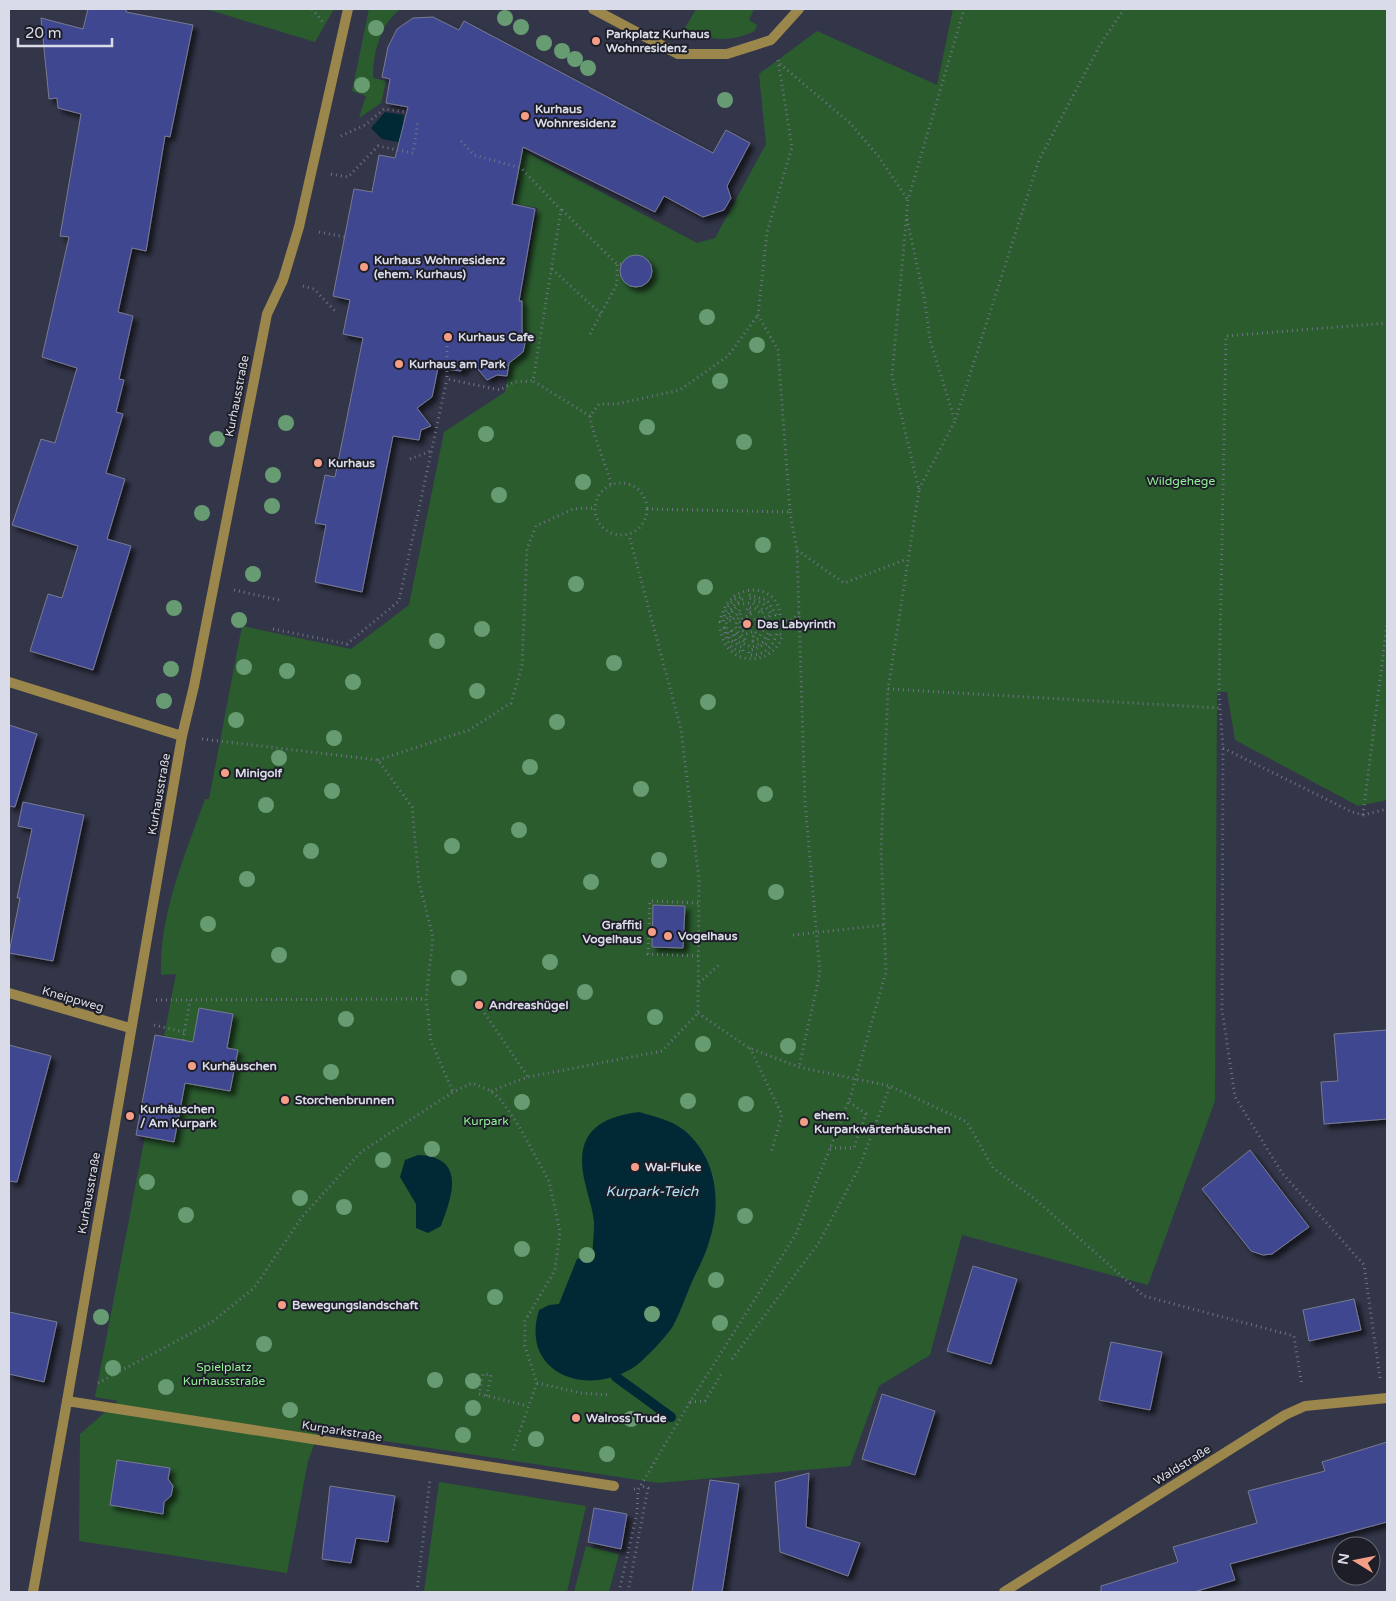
<svg xmlns="http://www.w3.org/2000/svg" width="1396" height="1601" viewBox="0 0 1396 1601" font-family="'Varela Round',sans-serif">
<style>
.green{fill:#2a5c2e}
.water{fill:#002935}
.lines{fill:none;stroke-linecap:round;stroke-linejoin:round}
.stream{stroke:#002935;stroke-width:10}
.building{fill:#414691;stroke:#777b91;filter:url(#shadow)}
.path{stroke:#707384;stroke-width:3;stroke-dasharray:1 4;stroke-linecap:butt}
.service{stroke:#9b864c;stroke-width:10}
.minor{stroke:#9b864c;stroke-width:10}
.tree{fill:#679c73}
.poi-dot{fill:#f49e87;stroke:#1d1e27;stroke-width:2}
.labels{text-anchor:middle;stroke-width:4;stroke-linejoin:round;paint-order:stroke}
.poi-label{font-size:12px;font-weight:bold;fill:#d9dce8;stroke:#1d1e27;text-anchor:start}
.street-label{font-size:12px;fill:#d9dce8;stroke:#1d1e27}
.park-label{font-size:12px;fill:#92f096;stroke:#1d1e27}
.water-label{font-size:14px;font-style:italic;fill:#afe4f8;stroke:#1d1e27}
</style>
<defs>
<filter id="shadow"><feDropShadow dx="4.5" dy="4.5" stdDeviation="2.5" flood-color="#0009"/></filter>
</defs>
<rect width="100%" height="100%" fill="#333649"/>
<g class="green">
<path d="M206,9H334L315,42Z"/>
<path d="M369,9H401C380,23 373,54 373,78L386,81L381,103L359,118L366,96L352,91Z"/>
<path d="M696,9H754L749,20L757,25L755,31C728,43 712,41 685,28Z"/>
<path d="M953,9H1387V800L1358,806L1235,740L1227,692H1217L1215,1101L1148,1285L962,1235L930,1355L879,1386L850,1466L658,1483L319,1431L308,1461L287,1573L79,1541L80,1434L118,1401L95,1397L176,974L161,975C159,914 185,855 205,799H209L242,626L351,649L409,605L444,432L505,392L538,208L515,204L520,181L481,172L498,137L697,243L715,238L766,144L759,74L817,31L937,85Z"/>
<path d="M439,1482L586,1506L567,1592H424Z"/>
<path d="M586,1546L619,1554L609,1592H574Z"/>
</g>
<g class="water">
<path d="M385,112L404,115L403,122L416,125L413,145L382,139L371,128Z"/>
<path d="M639,1112C655,1117 672,1120 685,1131C717,1158 722,1204 709,1242C705,1257 697,1270 691,1284C685,1298 680,1313 673,1326C667,1336 646,1358 637,1365C590,1399 519,1375 539,1310L549,1305L559,1304L577,1259L592,1256C593,1245 594,1233 594,1222C592,1202 582,1181 582,1161C582,1125 610,1116 639,1112Z"/>
<path d="M418,1155C466,1157 453,1195 441,1226L428,1233L416,1228V1204L400,1177L405,1160Z"/>
</g>
<g class="lines">
<path class="stream" d="M616,1377L671,1417"/>
</g>
<g class="building">
<path d="M88,9H126V12L193,25L170,137L165,136L146,251L132,248L118,312L133,316L119,379L124,380L116,412L123,414L106,473L125,479L107,539L131,546L93,670L30,651L48,594L62,598L78,546L12,525L41,439L55,443L77,368L42,357L69,237L60,236L81,114L58,108L57,98L49,99L41,18L83,29Z"/>
<path d="M433,17L459,30L464,21L713,153L726,130L750,143L727,186L731,198L724,210L703,217L664,196L655,212L523,147L512,204L535,209L519,301H522V333L527,334L523,352L509,363L507,376L497,375L487,380L471,361L461,371L438,368L432,397L417,408L431,426L421,430L419,440L393,436L362,592L315,582L326,525L315,523L325,475L335,477L363,338L343,334L350,300L333,296L354,189L372,192L379,155L395,158L408,107L386,103L390,79L382,77L388,47L397,29L413,18Z"/>
<circle cx="636" cy="271" r="16"/>
<path d="M9,725L37,734L15,807L9,806Z"/>
<path d="M23,802L84,815L53,961L9,953L20,898H17L32,829L18,826Z"/>
<path d="M653,905L685,906L683,948L652,947Z"/>
<path d="M199,1008L233,1014L227,1048L238,1050L230,1091L185,1083L174,1142L136,1135L155,1035L193,1042Z"/>
<path d="M1387,1030V1119L1324,1124L1321,1082L1338,1081L1334,1034Z"/>
<path d="M9,1045L51,1056L17,1182L9,1181Z"/>
<path d="M1250,1150L1309,1227L1272,1254L1263,1255L1251,1251L1202,1189Z"/>
<path d="M973,1266L1017,1279L991,1364L947,1351Z"/>
<path d="M1354,1299L1361,1330L1309,1341L1303,1310Z"/>
<path d="M9,1312L57,1322L44,1382L9,1374Z"/>
<path d="M1111,1342L1162,1352L1150,1410L1099,1400Z"/>
<path d="M882,1394L935,1411L915,1475L862,1459Z"/>
<path d="M1387,1442V1522L1230,1564L1235,1580L1194,1592H1101V1586L1178,1562L1173,1547L1257,1523L1248,1491L1325,1471L1322,1462Z"/>
<path d="M117,1460L170,1468L168,1479L173,1486L171,1496L164,1502L163,1514L110,1505Z"/>
<path d="M809,1473L806,1527L860,1543L848,1576L780,1552L775,1482Z"/>
<path d="M710,1480L739,1484L722,1592H692Z"/>
<path d="M330,1486L395,1496L388,1542L356,1538L351,1563L322,1559Z"/>
<path d="M594,1508L627,1514L621,1549L588,1542Z"/>
</g>
<g class="lines">
<g class="path">
<path d="M312,9L323,22"/>
<path d="M780,64L850,123L879,157L908,200"/>
<path d="M341,136L365,125L384,109L407,112"/>
<path d="M461,141L474,155L521,168L561,210L533,381L590,416"/>
<path d="M331,174L348,177L378,146L413,153L418,122"/>
<path d="M562,210L617,264H622"/>
<path d="M907,219L925,302L930,340L955,421L1039,160L1100,45L1124,9"/>
<path d="M319,232L345,237"/>
<path d="M552,269L601,314"/>
<path d="M303,286L314,289L335,311"/>
<path d="M590,334L617,284V264"/>
<path d="M447,346V379L500,390L514,382L533,381"/>
<path d="M410,459L431,451"/>
<circle cx="621" cy="509" r="26"/>
<path d="M611,484C605,461 594,440 590,416L599,404H617L680,390L728,356L758,315"/>
<path d="M919,489L955,421"/>
<path d="M647,509L790,512L778,350L758,315L767,232L792,147L778,60"/>
<path d="M790,512L797,550L805,802L820,973L799,1067"/>
<path d="M797,550L844,583L907,559"/>
<path d="M234,590L279,600"/>
<path d="M799,613L792,620L744,627V621L769,617L771,614L763,603L749,598V595L767,600L776,615H780C779,583 728,578 720,622H723C725,611 729,599 742,597L743,599C726,609 723,622 730,640L743,648V652C730,651 726,639 724,628L720,629C722,637 724,645 730,650C746,667 778,658 782,635L777,633C773,647 764,656 749,655V651L766,644L771,634L768,633L763,642L752,647L736,641L730,629L745,642V638L738,632L735,626L741,612L740,610L732,621L729,620L732,612L739,604L753,603L764,611L761,614L756,609L748,607L747,611L753,613L740,620V628L746,634L754,631L756,633L752,638L753,641L758,639L765,627L799,624"/>
<path d="M273,629L347,644L399,601L447,379"/>
<path d="M888,689L1219,708"/>
<path d="M202,739L378,760L412,807L419,882L433,937L426,999L431,1041L453,1092"/>
<path d="M1223,748L1352,812L1363,815"/>
<path d="M378,760L469,730L511,703L522,666L527,549L536,526L573,509L594,508"/>
<path d="M1363,815L1387,624"/>
<path d="M1363,815L1387,809"/>
<path d="M793,935L884,925"/>
<path d="M698,956L648,954L650,901L699,903"/>
<path d="M699,983L721,963"/>
<path d="M156,1000L426,999"/>
<path d="M479,1005L528,1077"/>
<path d="M698,1013L749,1048L799,1067L890,1086L967,1122L993,1168L1035,1199L1144,1296L1294,1336L1302,1386"/>
<path d="M154,1025L184,1032"/>
<path d="M183,1040L190,1000"/>
<path d="M750,1048L782,1115L771,1153"/>
<path d="M491,1091L528,1077L662,1051L698,1013L699,880L681,729L629,535"/>
<path d="M830,1148H854L866,1114L848,1101"/>
<path d="M732,1359L818,1244L859,1168L890,1086"/>
<path d="M1380,1378L1364,1265L1282,1173L1235,1097L1222,1009L1223,748L1219,693L1226,336L1387,323"/>
<path d="M98,1383L212,1322L254,1288L302,1217L361,1152L453,1092L472,1083L491,1091L501,1100L519,1126L549,1181L560,1232L555,1270L525,1321V1346L537,1383L513,1450"/>
<path d="M537,1383L581,1393L609,1395"/>
<path d="M487,1396L491,1375L483,1374L479,1394L528,1406"/>
<path d="M690,1402L705,1401L723,1371"/>
<path d="M634,1489L638,1490L690,1402L796,1234L851,1095L886,972L881,847L888,689L919,490L892,376L908,200L964,9"/>
<path d="M417,1592L430,1479"/>
<path d="M619,1592L637,1513L638,1490"/>
<path d="M628,1592L648,1488L641,1486"/>
</g>
<g class="service">
<path d="M9,682L182,736"/>
<path d="M67,1401L182,736L194,686L267,314L283,280L299,227L348,9"/>
</g>
<g class="minor">
<path d="M593,9L678,54H727L771,40L799,9"/>
<path d="M9,993L130,1028"/>
<path d="M33,1592L67,1401L614,1486"/>
<path d="M1004,1592L1285,1415L1305,1406L1387,1398"/>
</g>
</g>
<g class="tree">
<circle cx="505" cy="18" r="8"/>
<circle cx="521" cy="27" r="8"/>
<circle cx="376" cy="28" r="8"/>
<circle cx="544" cy="43" r="8"/>
<circle cx="562" cy="51" r="8"/>
<circle cx="575" cy="59" r="8"/>
<circle cx="588" cy="68" r="8"/>
<circle cx="362" cy="85" r="8"/>
<circle cx="725" cy="100" r="8"/>
<circle cx="707" cy="317" r="8"/>
<circle cx="757" cy="345" r="8"/>
<circle cx="720" cy="381" r="8"/>
<circle cx="286" cy="423" r="8"/>
<circle cx="647" cy="427" r="8"/>
<circle cx="486" cy="434" r="8"/>
<circle cx="217" cy="439" r="8"/>
<circle cx="744" cy="442" r="8"/>
<circle cx="273" cy="475" r="8"/>
<circle cx="583" cy="482" r="8"/>
<circle cx="499" cy="495" r="8"/>
<circle cx="272" cy="506" r="8"/>
<circle cx="202" cy="513" r="8"/>
<circle cx="763" cy="545" r="8"/>
<circle cx="253" cy="574" r="8"/>
<circle cx="576" cy="584" r="8"/>
<circle cx="705" cy="587" r="8"/>
<circle cx="174" cy="608" r="8"/>
<circle cx="239" cy="620" r="8"/>
<circle cx="482" cy="629" r="8"/>
<circle cx="437" cy="641" r="8"/>
<circle cx="614" cy="663" r="8"/>
<circle cx="244" cy="667" r="8"/>
<circle cx="171" cy="669" r="8"/>
<circle cx="287" cy="671" r="8"/>
<circle cx="353" cy="682" r="8"/>
<circle cx="477" cy="691" r="8"/>
<circle cx="164" cy="701" r="8"/>
<circle cx="708" cy="702" r="8"/>
<circle cx="236" cy="720" r="8"/>
<circle cx="557" cy="722" r="8"/>
<circle cx="334" cy="738" r="8"/>
<circle cx="279" cy="758" r="8"/>
<circle cx="530" cy="767" r="8"/>
<circle cx="641" cy="789" r="8"/>
<circle cx="332" cy="791" r="8"/>
<circle cx="765" cy="794" r="8"/>
<circle cx="266" cy="805" r="8"/>
<circle cx="519" cy="830" r="8"/>
<circle cx="452" cy="846" r="8"/>
<circle cx="311" cy="851" r="8"/>
<circle cx="659" cy="860" r="8"/>
<circle cx="247" cy="879" r="8"/>
<circle cx="591" cy="882" r="8"/>
<circle cx="776" cy="892" r="8"/>
<circle cx="208" cy="924" r="8"/>
<circle cx="279" cy="955" r="8"/>
<circle cx="550" cy="962" r="8"/>
<circle cx="459" cy="978" r="8"/>
<circle cx="585" cy="992" r="8"/>
<circle cx="655" cy="1017" r="8"/>
<circle cx="346" cy="1019" r="8"/>
<circle cx="703" cy="1044" r="8"/>
<circle cx="788" cy="1046" r="8"/>
<circle cx="331" cy="1072" r="8"/>
<circle cx="688" cy="1101" r="8"/>
<circle cx="522" cy="1102" r="8"/>
<circle cx="746" cy="1104" r="8"/>
<circle cx="432" cy="1149" r="8"/>
<circle cx="383" cy="1160" r="8"/>
<circle cx="147" cy="1182" r="8"/>
<circle cx="300" cy="1198" r="8"/>
<circle cx="344" cy="1207" r="8"/>
<circle cx="186" cy="1215" r="8"/>
<circle cx="745" cy="1216" r="8"/>
<circle cx="522" cy="1249" r="8"/>
<circle cx="587" cy="1255" r="8"/>
<circle cx="716" cy="1280" r="8"/>
<circle cx="495" cy="1297" r="8"/>
<circle cx="652" cy="1314" r="8"/>
<circle cx="101" cy="1317" r="8"/>
<circle cx="720" cy="1323" r="8"/>
<circle cx="264" cy="1344" r="8"/>
<circle cx="113" cy="1368" r="8"/>
<circle cx="435" cy="1380" r="8"/>
<circle cx="473" cy="1381" r="8"/>
<circle cx="166" cy="1387" r="8"/>
<circle cx="473" cy="1408" r="8"/>
<circle cx="290" cy="1410" r="8"/>
<circle cx="631" cy="1419" r="8"/>
<circle cx="463" cy="1435" r="8"/>
<circle cx="536" cy="1439" r="8"/>
<circle cx="607" cy="1454" r="8"/>
</g>
<g class="poi-dot">
<circle cx="596" cy="41" r="5"/>
<circle cx="525" cy="116" r="5"/>
<circle cx="364" cy="267" r="5"/>
<circle cx="448" cy="337" r="5"/>
<circle cx="399" cy="364" r="5"/>
<circle cx="318" cy="463" r="5"/>
<circle cx="747" cy="624" r="5"/>
<circle cx="225" cy="773" r="5"/>
<circle cx="652" cy="932" r="5"/>
<circle cx="668" cy="936" r="5"/>
<circle cx="479" cy="1005" r="5"/>
<circle cx="192" cy="1066" r="5"/>
<circle cx="285" cy="1100" r="5"/>
<circle cx="130" cy="1116" r="5"/>
<circle cx="804" cy="1122" r="5"/>
<circle cx="635" cy="1167" r="5"/>
<circle cx="282" cy="1305" r="5"/>
<circle cx="576" cy="1418" r="5"/>
</g>
<g class="labels">
<g class="poi-label">
<text x="606" y="38">Parkplatz Kurhaus<tspan x="606" dy="14">Wohnresidenz</tspan></text>
<text x="535" y="113">Kurhaus<tspan x="535" dy="14">Wohnresidenz</tspan></text>
<text x="374" y="264">Kurhaus Wohnresidenz<tspan x="374" dy="14">(ehem. Kurhaus)</tspan></text>
<text x="458" y="341">Kurhaus Cafe</text>
<text x="409" y="368">Kurhaus am Park</text>
<text x="328" y="467">Kurhaus</text>
<text x="757" y="628">Das Labyrinth</text>
<text x="235" y="777">Minigolf</text>
<text x="642" y="929" text-anchor="end">Graffiti<tspan x="642" dy="14">Vogelhaus</tspan></text>
<text x="678" y="940">Vogelhaus</text>
<text x="489" y="1009">Andreashügel</text>
<text x="202" y="1070">Kurhäuschen</text>
<text x="295" y="1104">Storchenbrunnen</text>
<text x="140" y="1113">Kurhäuschen<tspan x="140" dy="14">/ Am Kurpark</tspan></text>
<text x="814" y="1119">ehem.<tspan x="814" dy="14">Kurparkwärterhäuschen</tspan></text>
<text x="645" y="1171">Wal-Fluke</text>
<text x="292" y="1309">Bewegungslandschaft</text>
<text x="586" y="1422">Walross Trude</text>
</g>
<g class="street-label">
<text transform="translate(237 396) rotate(-79)" y="4">Kurhausstraße</text>
<text transform="translate(159 794) rotate(-80)" y="4">Kurhausstraße</text>
<text transform="translate(73 999) rotate(16)" y="4">Kneippweg</text>
<text transform="translate(89 1193) rotate(-80)" y="4">Kurhausstraße</text>
<text transform="translate(342 1431) rotate(9)" y="4">Kurparkstraße</text>
<text transform="translate(1182 1465) rotate(-32)" y="4">Waldstraße</text>
</g>
<g class="park-label">
<text x="1181" y="485">Wildgehege</text>
<text x="486" y="1125">Kurpark</text>
<text x="224" y="1371">Spielplatz<tspan x="224" dy="14">Kurhausstraße</tspan></text>
</g>
<g class="water-label">
<text x="652" y="1196">Kurpark-Teich</text>
</g>
</g>
<rect width="1396" height="1601" fill="none" stroke="#d9dce8" stroke-width="20"/>
<g transform="translate(1356 1561) rotate(280)"><circle r="24" fill="#1d1e27" stroke="#686a74"/>
<path d="M0-4L9 19L0 12L-9 19Z" fill="#f49e87"/>
<text y="-8" font-size="14" font-weight="bold" text-anchor="middle" fill="#d9dce8">N</text>
</g>
<path d="M18 38v8h94v-8" fill="none" stroke="#d9dce8" stroke-width="2.5"/>
<text x="25" y="38" font-size="15" fill="#d9dce8" stroke="#1d1e27" stroke-width="4" paint-order="stroke">20 m</text>
</svg>
